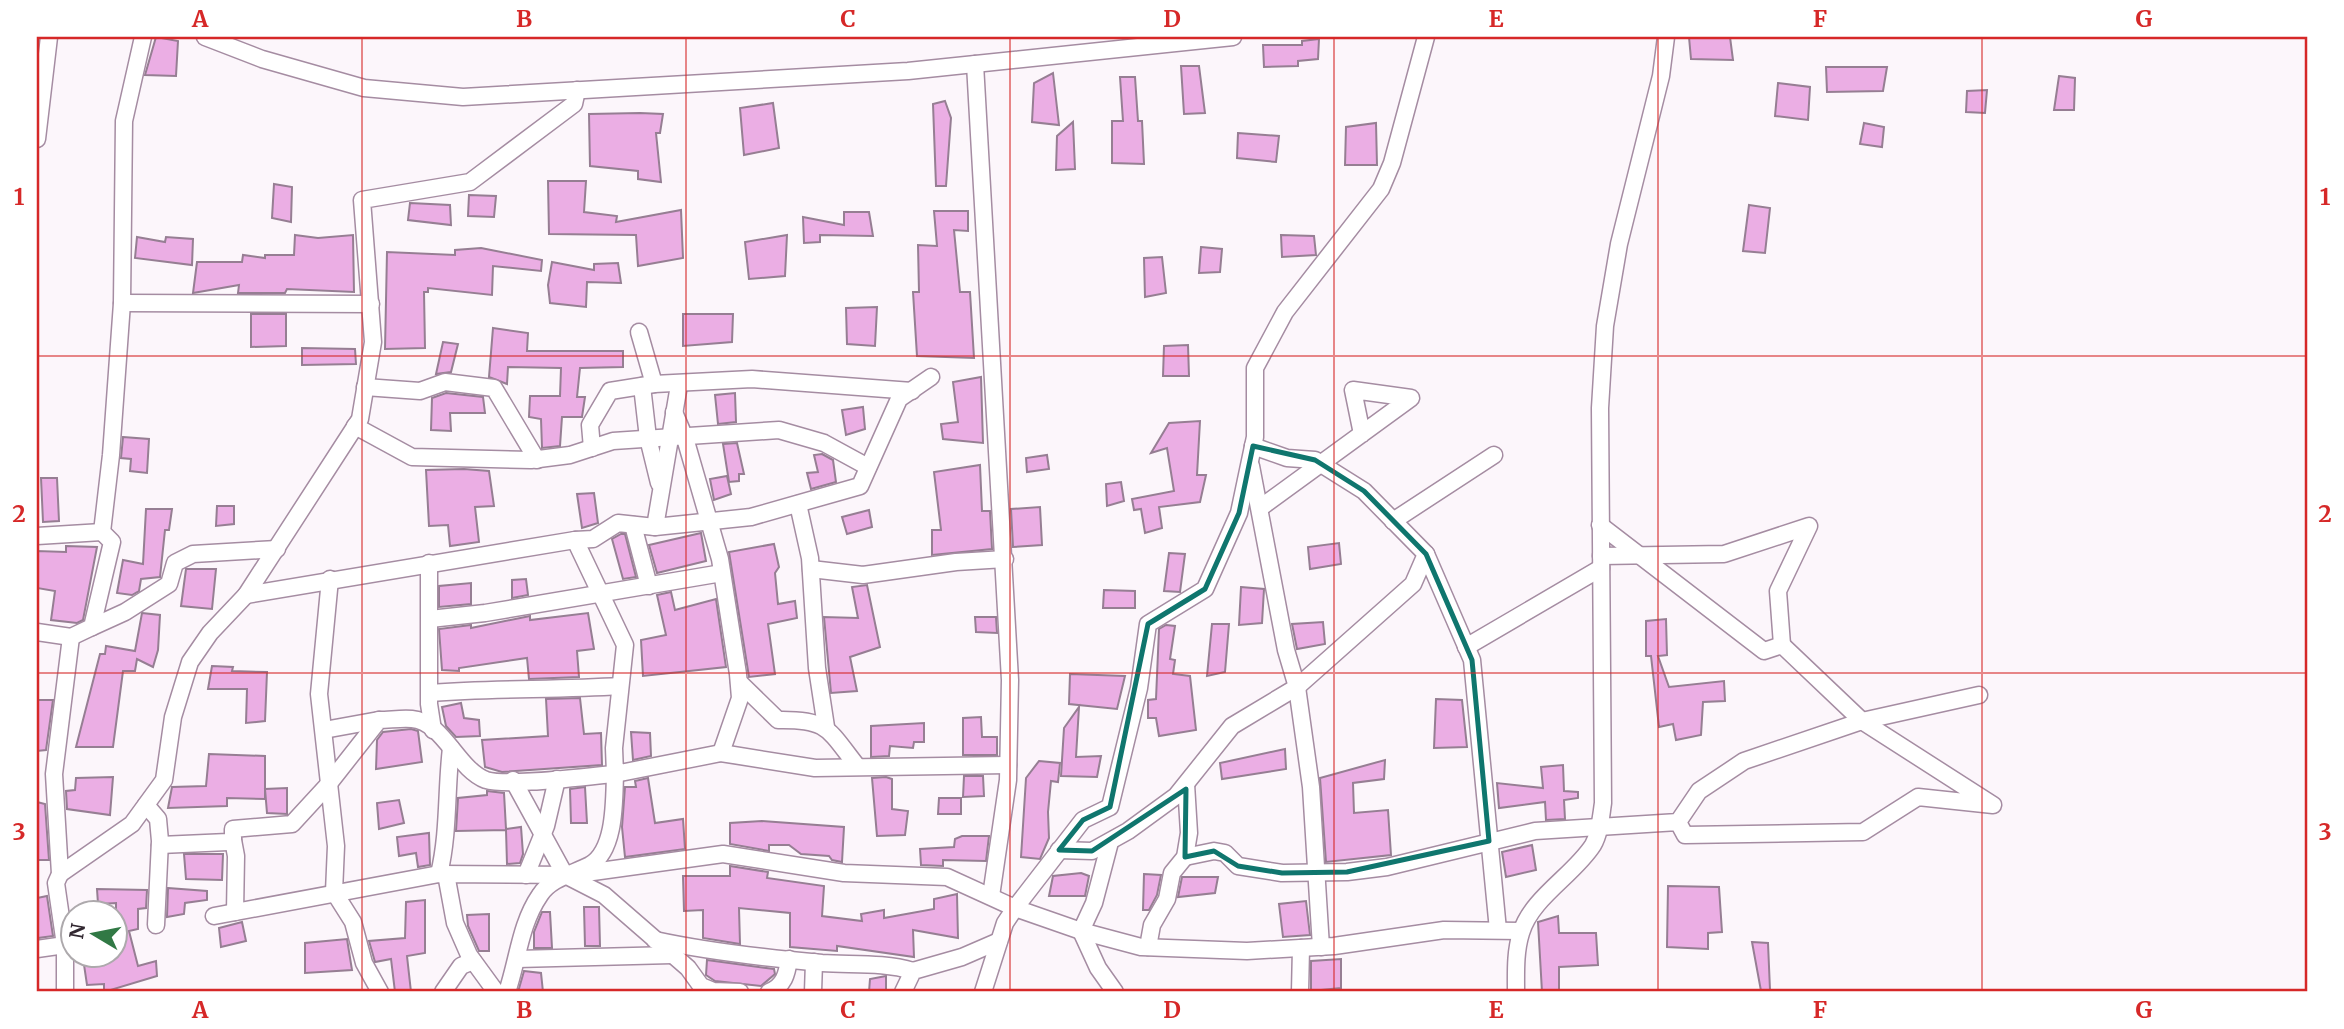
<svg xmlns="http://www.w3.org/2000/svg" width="2344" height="1029" viewBox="0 0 2344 1029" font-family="Merriweather,serif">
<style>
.building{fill:#ebaee4;stroke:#967e93;stroke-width:2}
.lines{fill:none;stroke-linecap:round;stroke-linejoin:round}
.minor-casing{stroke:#a58ca2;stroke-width:19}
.minor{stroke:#fff;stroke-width:16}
.marked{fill:none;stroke:#0f766e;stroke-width:5;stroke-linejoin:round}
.grid{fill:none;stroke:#d62828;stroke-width:2;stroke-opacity:0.55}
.neatline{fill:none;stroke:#d62828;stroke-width:2.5}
.grid-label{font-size:23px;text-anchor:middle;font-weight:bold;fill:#d62828}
</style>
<rect width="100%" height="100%" fill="#fcf6fb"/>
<g class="building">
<path d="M156,37L178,41L176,76L145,75Z"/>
<path d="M1689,37H1730L1733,60L1691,59Z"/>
<path d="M1319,39L1318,59L1298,61V66L1264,67L1263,45H1302V41Z"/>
<path d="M1181,66H1199L1205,113L1184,114Z"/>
<path d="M1826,67H1887L1883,91L1827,92Z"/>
<path d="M1053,73L1059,125L1032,122L1034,83Z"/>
<path d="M2059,76L2075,78L2074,110H2054Z"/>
<path d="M1120,77H1135L1138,121H1142L1144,164L1112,163V121H1123Z"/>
<path d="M1778,83L1810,87L1808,120L1775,116Z"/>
<path d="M1987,90L1985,113L1966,112L1967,91Z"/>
<path d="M945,101L951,118L946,186H936L933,104Z"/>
<path d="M773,103L779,148L744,155L740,108Z"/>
<path d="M640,113L663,114L660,133H656L661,182L638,179V171L590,166L589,114Z"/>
<path d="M1073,122L1075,169L1056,170L1057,136Z"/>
<path d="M1376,123L1377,165H1345L1346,127Z"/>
<path d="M1864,123L1884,127L1882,147L1860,144Z"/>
<path d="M1238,133L1279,136L1276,162L1237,158Z"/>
<path d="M548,181H586L584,212L617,216L616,222L681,210L683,258L638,266L636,235L549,234Z"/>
<path d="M274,184L292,187L291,222L272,218Z"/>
<path d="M469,195L496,196L494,217L468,216Z"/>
<path d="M410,203L450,205L451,225L408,220Z"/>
<path d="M1749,205L1770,208L1765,253L1743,251Z"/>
<path d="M934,211H968V231L954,230L960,292H970L974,358L917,356L913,292H919L918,245L937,246Z"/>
<path d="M844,212H869L873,236L820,235V242L804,243L803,217L844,225Z"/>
<path d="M295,235L318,238L353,235L354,292L287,289L285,293H238L239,285L193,293L197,262H242L243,255L265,258V255H294Z"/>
<path d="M787,235L785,276L749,279L745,242Z"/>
<path d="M1281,235L1314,236L1316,255L1282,257Z"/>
<path d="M137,237L165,242L166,237L193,239L192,265L135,258Z"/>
<path d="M1201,247L1222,249L1220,272L1199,273Z"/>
<path d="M481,248L542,260L541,271L493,266L492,295L428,288V292H424L425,348L385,349L387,252L455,255V250Z"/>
<path d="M1162,257L1166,293L1145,297L1144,258Z"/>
<path d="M552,262L594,270V264L618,263L621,283L587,282L586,307L550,303L548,285Z"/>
<path d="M877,307L875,346L847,344L846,308Z"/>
<path d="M251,314H286V346L251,347Z"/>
<path d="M683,314H733L732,342L683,346Z"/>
<path d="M493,328L528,333L527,351H623V367L580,368L577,397H585L582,417H562L560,446L542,448L541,419L529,417L530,396H560L561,368L508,367L507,384L489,377Z"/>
<path d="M443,342L458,344L451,372L436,374Z"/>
<path d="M1188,345L1189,376H1163L1164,346Z"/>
<path d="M302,348L355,349L356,364L302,365Z"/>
<path d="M981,377L983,443L943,439L941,424L958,422L953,382Z"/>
<path d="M446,393L483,397L485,413H450L451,431L431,430L432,398Z"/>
<path d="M735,393L736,422L718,424L715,395Z"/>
<path d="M863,407L865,429L846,435L842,410Z"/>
<path d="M1200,421L1197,475H1206L1200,502L1159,507L1162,528L1145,533L1141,509L1134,510L1132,499L1174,491L1167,448L1151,453L1169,423Z"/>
<path d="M123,437L149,439L147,473L130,471L131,459L121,458Z"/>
<path d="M737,443L744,474H739V481L729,482L723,444Z"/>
<path d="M822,454L833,460L836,482L811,489L807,473L818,472L814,455Z"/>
<path d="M1047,455L1049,469L1027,472L1026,458Z"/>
<path d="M980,465L982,511H990L992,549L932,555V530H941L934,472Z"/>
<path d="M464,469L489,471L494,506L475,507L479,542L450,546L448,525L429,526L426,470Z"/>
<path d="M727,476L731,494L714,500L710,479Z"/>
<path d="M41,478H57L59,521L43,522Z"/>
<path d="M1121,482L1124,501L1107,506L1106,484Z"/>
<path d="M594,493L598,523L582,528L577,494Z"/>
<path d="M217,506H234V524L216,526Z"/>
<path d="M1040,507L1042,545L1013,547L1011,509Z"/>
<path d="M146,509H172L169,530H165L160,577L141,579L139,591L132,595L117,593L123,560L143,564Z"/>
<path d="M869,510L872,527L847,534L842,517Z"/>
<path d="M701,533L706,561L657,573L649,545Z"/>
<path d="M621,534H625L636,577L623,579L612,539Z"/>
<path d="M1339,543L1341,564L1310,569L1308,547Z"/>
<path d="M774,544L779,567L775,573L778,604L795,601L797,618L768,624L775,674L749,677L729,552Z"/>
<path d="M66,546L97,547L83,620L77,623L51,620L55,591L37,588V551L66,552Z"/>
<path d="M1169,553L1185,554L1180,592L1164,591Z"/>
<path d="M186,569H216L212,609L181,606Z"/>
<path d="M526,579L528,595L512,598V580Z"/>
<path d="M471,583V604L439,607V586Z"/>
<path d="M867,585L880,647L850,657L857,691L831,693L824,617L858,618L852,587Z"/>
<path d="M1241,587L1264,589L1262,623L1239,625Z"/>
<path d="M1104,590L1135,591V608H1103Z"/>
<path d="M671,592L675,610L716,599L726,667L643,676L641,640L666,635L657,595Z"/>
<path d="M142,613L160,615L158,650L153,667L137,659L135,671H123L113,747H76L100,654H105L106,646L135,651Z"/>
<path d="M588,613L594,649L577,651L579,677L529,679L527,658L459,668V671L442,670L439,629L471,625V628L530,616V620Z"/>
<path d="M975,617H996L997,633L976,632Z"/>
<path d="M1666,619L1667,655L1658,656L1669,687L1724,681L1725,701L1703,702L1701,735L1676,740L1673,724L1659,727L1651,656H1646V621Z"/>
<path d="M1323,622L1325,644L1297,649L1292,624Z"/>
<path d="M1212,624H1229L1225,672L1207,676Z"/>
<path d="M1166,625L1175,626L1170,659L1175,660L1173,674L1190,676L1196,730L1159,736L1156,718H1148V700L1156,699L1159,629Z"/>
<path d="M212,666L233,667L232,671L267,672L265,721L246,723L247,689H208Z"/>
<path d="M1070,674L1125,676L1117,709L1069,704Z"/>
<path d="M580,698L584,734L601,733L602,765L502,772L485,767L482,740L548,736L546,699Z"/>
<path d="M1436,699L1462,700L1467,747L1434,748Z"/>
<path d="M37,700H53L46,750L37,751Z"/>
<path d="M461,703L464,718L479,720L480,736L456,737L446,726L442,707Z"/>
<path d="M1079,707L1076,757L1101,756L1097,777L1061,776L1064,728Z"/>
<path d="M981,717L982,737H997V755H963V718Z"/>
<path d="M924,723V742H914L913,748L890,746L889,756L871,757V726Z"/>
<path d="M411,729L418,731L422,762L376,769L377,740L383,732Z"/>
<path d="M631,732L650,733L651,756L633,760Z"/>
<path d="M1285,749L1286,769L1222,779L1220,763Z"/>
<path d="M209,754L265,756V799L227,798V806L168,808L172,787L206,786Z"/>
<path d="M1385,760L1384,779L1353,783L1354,813L1388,810L1391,855L1326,862L1320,778Z"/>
<path d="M1039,761L1060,763L1058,782L1051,781L1048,812L1049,838L1040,859L1021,857L1026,778Z"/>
<path d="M1563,765L1564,791L1578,792V798L1564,800L1565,819L1546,820L1545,802L1499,808L1497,783L1543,788L1541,767Z"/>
<path d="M964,776H983L984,796L963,797Z"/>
<path d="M113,777L110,815L67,809L66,791L75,790L76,778Z"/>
<path d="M886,777L892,779V809L908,811L905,835L877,836L872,778Z"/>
<path d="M648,778L655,823L683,819L685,849L625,857L622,827L625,787H636L635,781Z"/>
<path d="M585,787L587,823H571L570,789Z"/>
<path d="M287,788V814L267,813L265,789Z"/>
<path d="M487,791L504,793L506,829L521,827L523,854L520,863L507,864L506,830L456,831L458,798L487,795Z"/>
<path d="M939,798H961V814H938Z"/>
<path d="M399,800L404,823L379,829L377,803Z"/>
<path d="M37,802L45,804L49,860H37Z"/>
<path d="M762,821L844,827L842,862L832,860L829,856L801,854L789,845H769V851L730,844V823Z"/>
<path d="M429,833L430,865L418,867L416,853L399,856L397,837Z"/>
<path d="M962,836H989L986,861L943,860V866L921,865L920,849L954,847L955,839Z"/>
<path d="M1532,845L1536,870L1506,877L1502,852Z"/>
<path d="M184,854H223L222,880L186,879Z"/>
<path d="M730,866L768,872L767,878L824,886L822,916L862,921L861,914L884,910V918L934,909V899L957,894L958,938L913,930L914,957L837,946V951L790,947V913L739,908L740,944L703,938V910L684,911L683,876H730Z"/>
<path d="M1081,873L1089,876L1085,896H1049L1053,876Z"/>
<path d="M1144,874L1161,875L1157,895L1149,910H1143Z"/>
<path d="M1182,877H1218L1215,893L1178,897Z"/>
<path d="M1668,886L1719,887L1722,932L1708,933V949L1667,947Z"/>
<path d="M168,888L207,891V900L185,903L184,914L167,917Z"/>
<path d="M97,889L147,890L146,908L138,909V929L129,931L138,966L156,961L157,976L104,992V984L87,985L83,958L116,956V903L98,904Z"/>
<path d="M47,896L53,936L38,938L37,898Z"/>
<path d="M425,900V953L407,956L411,992H395L391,959L375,962L369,941L405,938L406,902Z"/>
<path d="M1306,901L1310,935L1283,937L1279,904Z"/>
<path d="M584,907H599L600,946H585Z"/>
<path d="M542,912H550L552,948H534V932Z"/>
<path d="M489,914V951H479L468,926L467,915Z"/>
<path d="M1558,916L1559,933H1596L1598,965L1559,967V992H1542L1538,922Z"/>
<path d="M242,922L246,941L221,947L219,928Z"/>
<path d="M347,939L352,970L305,973V943Z"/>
<path d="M1752,942L1768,943L1770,990L1761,991Z"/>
<path d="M1341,959V988L1311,991V961Z"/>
<path d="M707,960L774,969L775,974L761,986L715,981L706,975Z"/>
<path d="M524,971L541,973L543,992H518Z"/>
<path d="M886,976V992H869L870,979Z"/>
</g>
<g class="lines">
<defs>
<g id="minor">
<path d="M205,37L262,59L364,88L463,97L908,71L1233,37"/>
<path d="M975,64L1010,680L1008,780L991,896"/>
<path d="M37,139L49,37"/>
<path d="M122,303L371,304"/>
<path d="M639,332L654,384"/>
<path d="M642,386L648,438L659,483"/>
<path d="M365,387L420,391L445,382L494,388L537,460"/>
<path d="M674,412L685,438L720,559L738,674L740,698L721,753"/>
<path d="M355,426L412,457L531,460L570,455L613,441L779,430L824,443L868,467"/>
<path d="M592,448L590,425L610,391L654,384L752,379L912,391"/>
<path d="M1251,466L1286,650L1297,687L1311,787L1321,947"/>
<path d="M798,504L810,558L817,668L826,727"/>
<path d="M1260,508L1411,398L1353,390L1362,434"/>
<path d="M1393,521L1494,455"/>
<path d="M633,525L649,586"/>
<path d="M1600,525L1764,651L1782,645L1862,721L1979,695"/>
<path d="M655,527L679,385"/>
<path d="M37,536L102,532"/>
<path d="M575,540L593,539L618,523L655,527L751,517L860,486L899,399L931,377"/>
<path d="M1426,554L1472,660L1498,930"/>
<path d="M1601,556L1724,554L1809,526L1778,591L1782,645"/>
<path d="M429,563V704L433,730"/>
<path d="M811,569L863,575L956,562L1005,559"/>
<path d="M330,579L319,694L336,846L334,892L353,922L364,963L380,992"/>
<path d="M246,595L575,540L625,645L614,748L615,774L721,753L815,768L1008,765"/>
<path d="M430,619L485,613L722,573"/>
<path d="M92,627L125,612L169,584L175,563L193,554L277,549"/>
<path d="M37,632L71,637L92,627L112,542L102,532L111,455L122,303L124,121L143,37"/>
<path d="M1466,647L1601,568"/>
<path d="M739,682L778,720C828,719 828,729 857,766"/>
<path d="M430,693C494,688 556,690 620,686"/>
<path d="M324,730L379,720"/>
<path d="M513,780L565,875L604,895L688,968L701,986L713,991L740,992"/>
<path d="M146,805L158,819L160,841L156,925"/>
<path d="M233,840L236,856L235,912"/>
<path d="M1110,842L1094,903L1081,931L1098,968L1115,992"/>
<path d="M160,845L228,842L233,840V829L292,824L327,786L379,720C390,720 401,718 412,719C444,722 457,769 486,780C508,787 588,776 615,774C614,799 616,850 590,865C573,874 551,878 540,895C520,924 518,960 507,992"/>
<path d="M1059,850L1092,851L1128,831L1176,796L1232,726L1297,687L1413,584L1426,554L1364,491L1321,464L1315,460L1287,458L1253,446"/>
<path d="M1185,857L1214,851L1225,853L1238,866L1282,873L1347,872L1387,867L1535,831L1678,822L1685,835L1863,832L1918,797L1993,805L1862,721L1744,761L1699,791L1678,822"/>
<path d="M60,874L132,824L164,780L173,717L190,662L210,633L246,595L360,419L373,342L362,200L470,182L574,104L577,90"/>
<path d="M439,874C449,833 446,790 451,748"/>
<path d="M446,874L455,923L469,955L496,992"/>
<path d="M526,875L546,826L557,779"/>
<path d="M214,916L439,874L571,875L723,854L844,873L947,877L1015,908L1081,931L1141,947L1247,951L1334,946L1444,930L1521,931"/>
<path d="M655,940C710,952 766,958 822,963C852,965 884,962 913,971"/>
<path d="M1148,947L1152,925L1167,899L1172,873L1185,857L1189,833L1186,784"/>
<path d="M37,949L65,945"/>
<path d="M517,959L672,955"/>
<path d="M65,992V945L56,883L60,874L54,774L71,637"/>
<path d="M443,992L461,966L473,961"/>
<path d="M769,992C784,986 787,974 789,959"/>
<path d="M813,992L814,962"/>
<path d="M903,992L913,971L962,957L999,941"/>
<path d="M983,992L1005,923L1015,908L1083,820L1110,807L1139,688L1148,624L1205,589L1239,513L1255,437V368L1285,312L1381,189L1392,163L1426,37"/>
<path d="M1300,992L1301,948"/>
<path d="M1516,992C1516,973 1515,952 1521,933C1531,898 1574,875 1593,845C1600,833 1601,816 1603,803L1600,408L1605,326L1619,244L1661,76L1666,37"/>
</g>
</defs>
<use href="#minor" class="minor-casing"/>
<use href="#minor" class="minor"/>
</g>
<path class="marked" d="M1253,446L1315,460L1364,491L1426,554L1472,660L1489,841L1347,872L1282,873L1238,866L1214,851L1185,857L1186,789L1092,851L1059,850L1083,820L1110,807L1148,624L1205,589L1239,513Z"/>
<path class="grid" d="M362,37V992M686,37V992M1010,37V992M1334,37V992M1658,37V992M1982,37V992M37,356H2307M37,673H2307"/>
<rect width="2344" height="1029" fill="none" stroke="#ffffff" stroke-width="77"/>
<g transform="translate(94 934) rotate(280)"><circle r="33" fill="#ffffff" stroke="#ada9ac" stroke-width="2"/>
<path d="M0-5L12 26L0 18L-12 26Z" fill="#317945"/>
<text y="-10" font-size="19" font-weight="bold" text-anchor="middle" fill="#312730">N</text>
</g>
<rect x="38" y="38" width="2268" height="952" class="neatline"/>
<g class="grid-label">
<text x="200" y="27">A</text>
<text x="524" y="27">B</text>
<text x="848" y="27">C</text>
<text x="1172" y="27">D</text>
<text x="1496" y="27">E</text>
<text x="1820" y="27">F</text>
<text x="2144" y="27">G</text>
<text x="19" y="205">1</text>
<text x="2325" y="205">1</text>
<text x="19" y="522">2</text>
<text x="2325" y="522">2</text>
<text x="19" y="840">3</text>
<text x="2325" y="840">3</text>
<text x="200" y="1018">A</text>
<text x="524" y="1018">B</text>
<text x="848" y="1018">C</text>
<text x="1172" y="1018">D</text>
<text x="1496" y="1018">E</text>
<text x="1820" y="1018">F</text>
<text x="2144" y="1018">G</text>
</g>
</svg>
